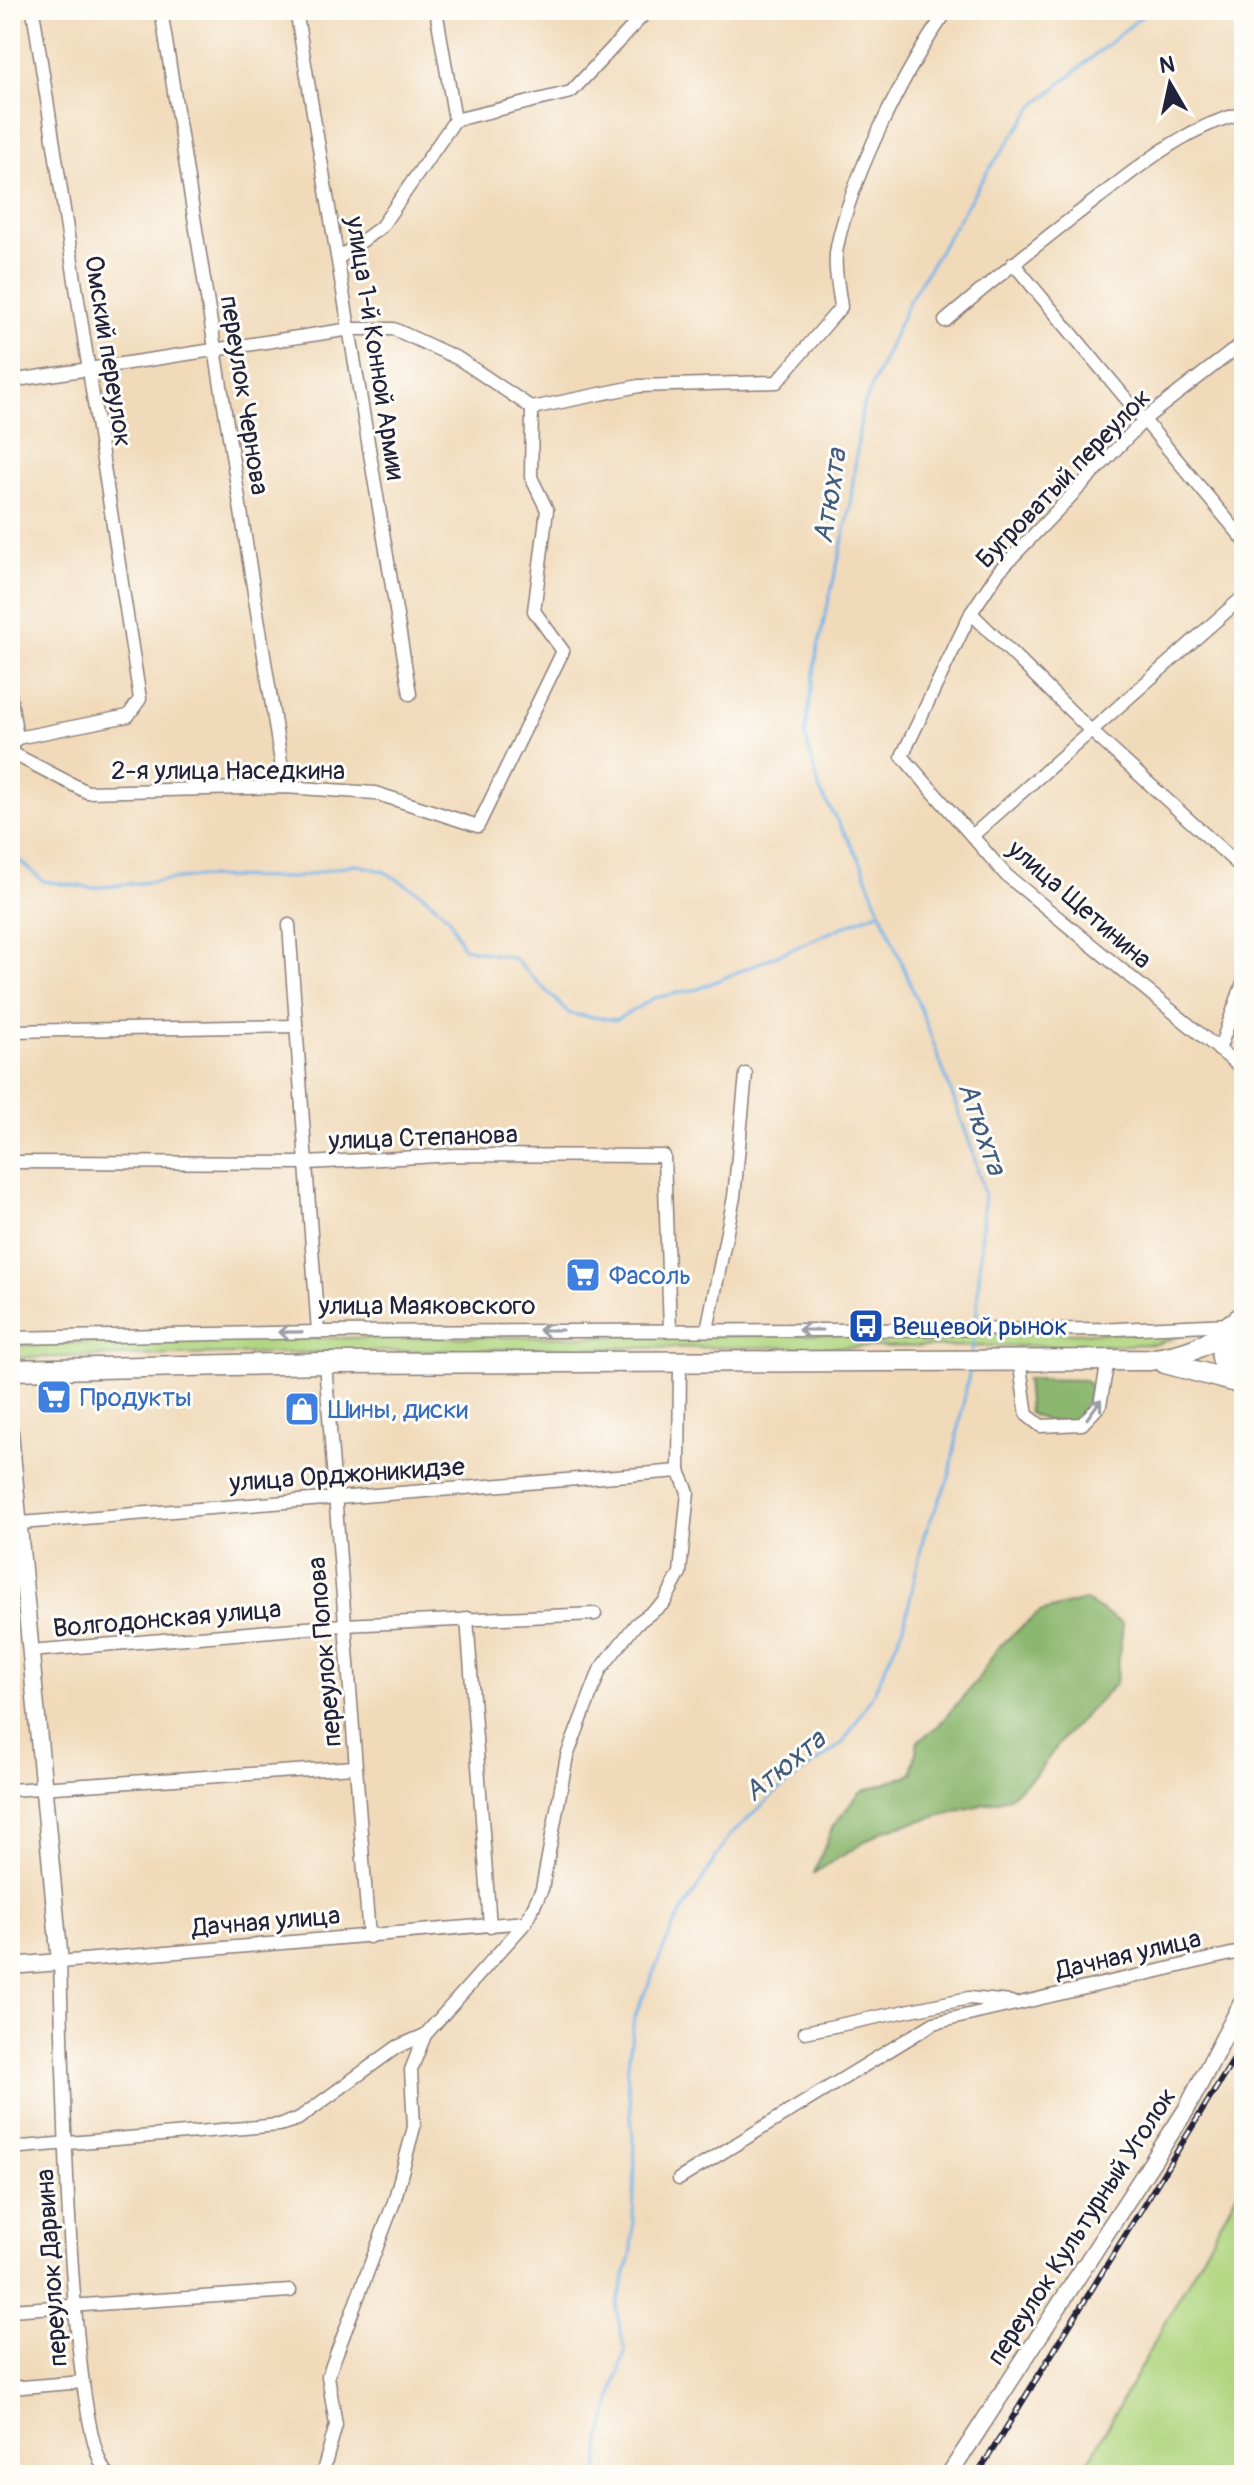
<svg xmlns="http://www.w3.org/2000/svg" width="1254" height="2485" viewBox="0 0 1254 2485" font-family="Pangolin,sans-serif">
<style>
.green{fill:#b0d680;stroke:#697c5e;stroke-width:2}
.forest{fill:#8cb76e;stroke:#576c54;stroke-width:2}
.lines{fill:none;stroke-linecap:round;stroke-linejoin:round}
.stream{stroke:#73b3e7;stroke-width:3}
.minor-casing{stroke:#8a7e7a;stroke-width:15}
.tertiary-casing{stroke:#8a7e7a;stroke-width:19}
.primary-casing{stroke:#8a7e7a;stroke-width:23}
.minor{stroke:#fff;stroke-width:12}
.tertiary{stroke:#fff;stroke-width:16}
.primary{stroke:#fff;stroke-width:20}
.rail-casing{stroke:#22223b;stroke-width:6}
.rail{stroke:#fdfcf7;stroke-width:3;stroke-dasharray:9;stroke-linecap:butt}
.oneway{stroke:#9c9ca7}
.labels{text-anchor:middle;stroke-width:6;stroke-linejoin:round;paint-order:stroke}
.street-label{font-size:26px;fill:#22223b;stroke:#fdfcf7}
.shop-label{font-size:26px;fill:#366cbe;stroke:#fdfcf7;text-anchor:start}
.transit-label{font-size:26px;fill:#164399;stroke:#fdfcf7;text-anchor:start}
.water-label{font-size:28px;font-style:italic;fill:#425c80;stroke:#fdfcf7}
</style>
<rect width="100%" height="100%" fill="#fdfcf7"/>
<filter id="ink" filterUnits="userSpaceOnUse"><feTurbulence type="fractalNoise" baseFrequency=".0125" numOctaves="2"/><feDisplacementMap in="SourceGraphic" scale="16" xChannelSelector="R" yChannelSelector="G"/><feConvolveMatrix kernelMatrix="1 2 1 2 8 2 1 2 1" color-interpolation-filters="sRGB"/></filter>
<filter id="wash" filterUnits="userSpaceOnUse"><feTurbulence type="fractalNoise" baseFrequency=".006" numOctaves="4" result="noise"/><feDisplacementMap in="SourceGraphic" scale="32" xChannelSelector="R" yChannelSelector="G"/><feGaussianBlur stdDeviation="1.8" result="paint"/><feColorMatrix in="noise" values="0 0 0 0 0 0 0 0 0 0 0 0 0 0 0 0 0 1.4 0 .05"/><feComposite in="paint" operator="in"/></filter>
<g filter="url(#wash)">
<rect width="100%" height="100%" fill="#f1daba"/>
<g class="green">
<path d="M1191,1332L1156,1344L1079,1346L564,1348L10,1358V1345L209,1339Z"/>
<path d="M1244,2180V2475H1081Z"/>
</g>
<g class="forest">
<path d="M1026,1379L1085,1380L1094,1389V1406L1080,1421H1047L1029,1413Z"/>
<path d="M1084,1600L1123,1624L1116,1683L1065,1736L1036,1774L1008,1798L884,1830L814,1873L833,1826L860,1792L912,1774L918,1741L939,1725L978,1679L998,1647L1040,1612Z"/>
</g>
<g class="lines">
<g class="stream">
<path d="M10,852L43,881L91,888L198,877L294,878L354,864L383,871L421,893L449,917L463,948L513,958L570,1014L616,1020L654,998L698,989L880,911"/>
<path d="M976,1325L984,1194L973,1152L926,1023L860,860L820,791L805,735L818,647L849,514L862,409L909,301L987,172L1035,105L1149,10"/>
<path d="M972,1353L975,1333"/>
<path d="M598,2475L601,2440L625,2351L616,2308L632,2251L635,2162L627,2071L634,2018L672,1929L730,1835L778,1791L843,1743L871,1698L904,1626L924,1535L949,1478L970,1368"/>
</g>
</g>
</g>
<g filter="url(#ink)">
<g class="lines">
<defs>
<g id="minor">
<path d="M161,10L285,787"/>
<path d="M296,10L410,694"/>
<path d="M436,10L455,120"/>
<path d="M339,258L381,227L455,120L571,92L648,10"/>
<path d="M1013,263L1244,540"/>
<path d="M945,321C995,278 1045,238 1098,198C1143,164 1187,126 1244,113"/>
<path d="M1244,342L1146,418L999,571L971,613L902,756L1006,875L1244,1070"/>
<path d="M10,381L351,329H394L459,359L532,408L639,386L777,382L841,307C839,289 833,265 837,247C851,178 906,66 948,10"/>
<path d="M971,613L1089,729L1244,870"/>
<path d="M10,694L17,738L14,742"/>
<path d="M17,738L128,716L140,699L33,10"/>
<path d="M10,752L87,792L285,787L375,793L478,826L563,651L534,611L547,510L531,477L532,408"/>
<path d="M972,836L1244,596"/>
<path d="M289,925L318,1332"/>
<path d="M10,1031L296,1026"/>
<path d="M1219,1050L1244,980"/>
<path d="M10,1162L307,1163L456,1155L664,1156L670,1330"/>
<path d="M707,1330L734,1197L746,1074"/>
<path d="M10,1338L318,1332L1117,1329L1231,1324"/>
<path d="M1019,1360L1027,1415L1041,1426L1082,1424L1100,1405L1108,1360"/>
<path d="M325,1363L369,1937"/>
<path d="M20,1523L679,1471"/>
<path d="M467,1618L490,1926"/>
<path d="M30,1651L343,1625L595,1614"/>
<path d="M10,1790L355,1767"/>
<path d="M805,2032L969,1998L1011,2002"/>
<path d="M10,2148L279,2125L298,2119L397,2047L425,2035"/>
<path d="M679,2179L934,2023L1244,1951"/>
<path d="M10,2310L290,2291"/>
<path d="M10,2388L83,2382"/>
<path d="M108,2475C67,2430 63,2043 60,1962L526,1922"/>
<path d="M322,2475L336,2425L328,2376L394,2202L414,2127L411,2070L425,2035L526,1922L542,1889L567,1756L600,1670L636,1624L664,1603L680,1573L688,1492L679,1471L680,1363"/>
</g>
<g id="tertiary">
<path d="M10,1432L60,1962L10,1966"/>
<path d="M949,2475L1186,2110L1244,1999"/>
</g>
<g id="primary">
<path d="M1244,1315C1214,1335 1214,1368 1244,1388"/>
<path d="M1165,1363L1232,1381"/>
<path d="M10,1370L325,1363L1149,1360C1184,1355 1205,1349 1231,1324"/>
</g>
</defs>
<use href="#minor" class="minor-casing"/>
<use href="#tertiary" class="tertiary-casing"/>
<use href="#primary" class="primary-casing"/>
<use href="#minor" class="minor"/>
<use href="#tertiary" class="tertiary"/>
<use href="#primary" class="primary"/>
<defs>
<path id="rail" d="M977,2475L1244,2043"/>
</defs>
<use href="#rail" class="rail-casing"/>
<use href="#rail" class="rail"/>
</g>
<defs><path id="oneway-shaft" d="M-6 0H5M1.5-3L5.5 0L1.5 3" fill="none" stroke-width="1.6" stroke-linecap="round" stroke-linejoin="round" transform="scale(2)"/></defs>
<g class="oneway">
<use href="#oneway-shaft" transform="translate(550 1330) rotate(180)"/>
<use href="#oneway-shaft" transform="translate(810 1330) rotate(-180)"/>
<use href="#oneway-shaft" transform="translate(290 1332) rotate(179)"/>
<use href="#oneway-shaft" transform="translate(1094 1409) rotate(-54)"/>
</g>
</g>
<defs>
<symbol id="supermarket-square" viewBox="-11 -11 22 22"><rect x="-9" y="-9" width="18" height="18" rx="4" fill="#3f7fe0" stroke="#fdfcf7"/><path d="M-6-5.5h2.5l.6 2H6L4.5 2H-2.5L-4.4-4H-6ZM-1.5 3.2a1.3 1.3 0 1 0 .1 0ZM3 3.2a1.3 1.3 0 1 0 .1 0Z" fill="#fff"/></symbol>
<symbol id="bus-square" viewBox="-11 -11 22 22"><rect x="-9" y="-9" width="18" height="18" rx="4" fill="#1a4fb4" stroke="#fdfcf7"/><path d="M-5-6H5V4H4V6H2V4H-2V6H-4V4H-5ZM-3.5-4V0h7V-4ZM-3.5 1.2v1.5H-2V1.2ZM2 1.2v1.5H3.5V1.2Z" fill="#fff"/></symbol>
<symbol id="shop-square" viewBox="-11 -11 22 22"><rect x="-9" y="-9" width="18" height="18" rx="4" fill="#3f7fe0" stroke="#fdfcf7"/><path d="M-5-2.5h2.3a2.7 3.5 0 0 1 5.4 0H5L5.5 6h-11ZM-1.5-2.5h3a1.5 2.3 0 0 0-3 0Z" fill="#fff"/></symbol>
</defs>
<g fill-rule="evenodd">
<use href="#supermarket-square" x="563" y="1255" width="40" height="40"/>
<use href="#bus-square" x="846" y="1306" width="40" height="40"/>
<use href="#supermarket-square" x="34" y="1377" width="40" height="40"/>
<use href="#shop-square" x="282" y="1389" width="40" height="40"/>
</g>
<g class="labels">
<g class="street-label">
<text transform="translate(376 348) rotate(81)" y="9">улица 1-й Конной Армии</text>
<text transform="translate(109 351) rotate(81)" y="9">Омский переулок</text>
<text transform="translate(245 395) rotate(81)" y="9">переулок Чернова</text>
<text transform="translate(1063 478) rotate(-46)" y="9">Бугроватый переулок</text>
<text x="228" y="779">2-я улица Наседкина</text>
<text transform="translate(1080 904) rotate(41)" y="9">улица Щетинина</text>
<text transform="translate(423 1137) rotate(-2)" y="9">улица Степанова</text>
<text x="427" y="1314">улица Маяковского</text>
<text transform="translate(347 1474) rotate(-4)" y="9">улица Орджоникидзе</text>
<text transform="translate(167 1618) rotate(-5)" y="9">Волгодонская улица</text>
<text transform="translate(324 1652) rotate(-95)" y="9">переулок Попова</text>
<text transform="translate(266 1921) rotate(-5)" y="9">Дачная улица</text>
<text transform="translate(1128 1954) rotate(-13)" y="9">Дачная улица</text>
<text transform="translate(1081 2226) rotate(-57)" y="9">переулок Культурный Уголок</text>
<text transform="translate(51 2268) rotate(-94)" y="9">переулок Дарвина</text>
</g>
<g class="shop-label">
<text x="609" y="1284">Фасоль</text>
<text x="80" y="1406">Продукты</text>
<text x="328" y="1418">Шины, диски</text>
</g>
<g class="transit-label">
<text x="892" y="1335">Вещевой рынок</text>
</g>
<g class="water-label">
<text transform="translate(829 496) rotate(-81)" y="10">Атюхта</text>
<text transform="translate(983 1128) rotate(71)" y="10">Атюхта</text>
<text transform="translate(784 1765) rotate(-39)" y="10">Атюхта</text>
</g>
</g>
<rect width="1254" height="2485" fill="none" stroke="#fdfcf7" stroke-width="40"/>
<g transform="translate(1170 84) rotate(351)" stroke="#fdfcf7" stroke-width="6" paint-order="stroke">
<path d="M0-6L14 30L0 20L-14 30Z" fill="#22223b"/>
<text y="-12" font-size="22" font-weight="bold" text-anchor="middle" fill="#22223b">N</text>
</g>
</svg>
